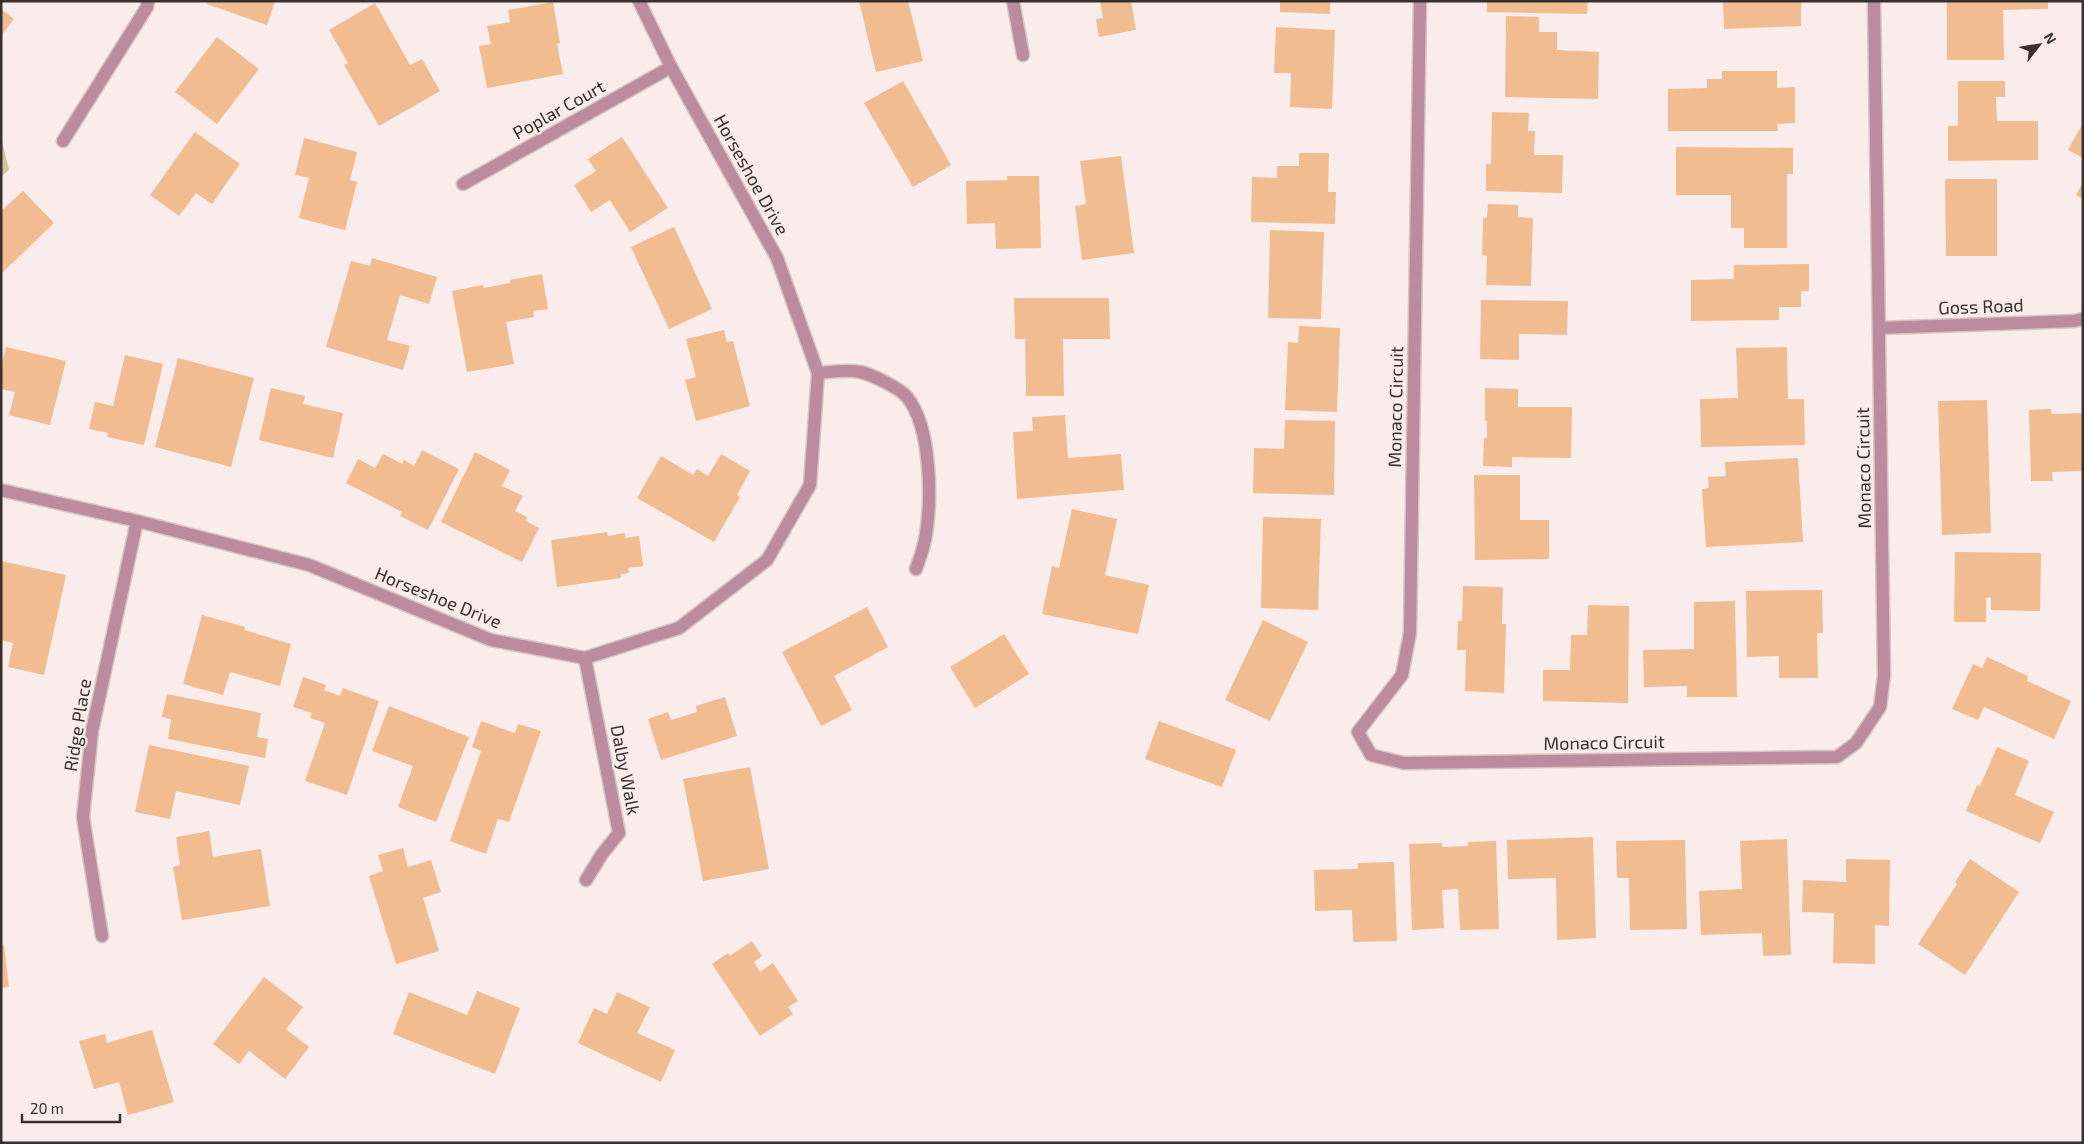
<svg xmlns="http://www.w3.org/2000/svg" width="2084" height="1144" viewBox="0 0 2084 1144" font-family="'Exo 2',sans-serif">
<style>
.green{fill:#d3c593}
.building{fill:#f0bc90}
.lines{fill:none;stroke-linecap:round;stroke-linejoin:round}
.minor-casing{stroke:#d3c7c5;stroke-width:15}
.minor{stroke:#bc8b9d;stroke-width:12}
.labels{text-anchor:middle;stroke-width:4.5;stroke-linejoin:round;paint-order:stroke}
.street-label{font-size:18px;fill:#373231;stroke:#faecea}
</style>
<rect width="100%" height="100%" fill="#faecea"/>
<path class="green" d="M1,137L9,170L1,177Z"/>
<g class="building">
<path d="M208,1H275L267,25L207,4Z"/>
<path d="M859,1H908L923,61L876,72Z"/>
<path d="M1100,1H1131L1136,30L1099,37L1096,19L1103,18Z"/>
<path d="M1280,1H1330V14L1280,12Z"/>
<path d="M1487,1H1588L1587,14L1487,12Z"/>
<path d="M1723,1H1801V26L1724,29Z"/>
<path d="M1947,1H2048V9L2003,10L2004,60H1947Z"/>
<path d="M553,2L560,43L557,44L563,74L487,88L479,46L491,44L487,26L510,22L508,10Z"/>
<path d="M375,3L410,65L422,59L440,91L379,126L344,65L348,63L329,30Z"/>
<path d="M1,9L14,19L1,36Z"/>
<path d="M1506,16L1539,17V32H1557V50L1599,52L1598,99L1505,97Z"/>
<path d="M1276,27L1335,30L1332,109L1290,107L1291,73H1274Z"/>
<path d="M217,37L259,69L217,124L175,92Z"/>
<path d="M1722,71H1777V88L1795,87V123L1777,124L1778,131H1668V89L1707,88V79H1722Z"/>
<path d="M903,81L951,165L913,187L864,103Z"/>
<path d="M1958,81H2005V97H1996L1997,121H2038V160L1948,161V126H1958Z"/>
<path d="M1492,112L1529,113L1528,131H1535L1534,155H1563L1562,193L1486,191V164H1491Z"/>
<path d="M2083,123V158L2068,150Z"/>
<path d="M195,132L240,164L212,204L196,193L179,216L150,195Z"/>
<path d="M622,137L668,208L630,232L610,200L591,212L574,185L596,171L588,159Z"/>
<path d="M304,138L357,152L350,180L357,182L345,230L299,218L309,178L295,175Z"/>
<path d="M1676,147L1793,148V174H1787V248H1744V228H1731V195H1676Z"/>
<path d="M1299,153H1329L1328,192H1336L1335,224L1251,222L1252,177L1277,178V166H1299Z"/>
<path d="M1121,156L1134,253L1082,260L1075,206L1086,204L1080,161Z"/>
<path d="M1007,176H1039L1041,248L996,249L995,223L967,224L966,181L1007,180Z"/>
<path d="M1945,179H1997V256H1946Z"/>
<path d="M2083,182V199L2076,195Z"/>
<path d="M23,191L54,223L1,274V211Z"/>
<path d="M1488,204L1518,205V217L1533,218L1531,286L1486,285L1487,256L1482,255L1483,218H1487Z"/>
<path d="M674,227L712,309L669,329L631,247Z"/>
<path d="M1270,230L1324,232L1321,319L1268,318Z"/>
<path d="M372,258L437,277L429,304L400,295L387,340L410,346L403,370L326,347L351,261L370,266Z"/>
<path d="M1809,264V291H1801V307H1779V320L1691,321V280L1734,279V265Z"/>
<path d="M542,274L548,309L533,311L534,317L506,322L514,364L467,372L452,291L483,285L484,288L510,283V280Z"/>
<path d="M1014,298H1109L1110,339H1063L1064,396H1026L1025,339H1015Z"/>
<path d="M1481,300L1568,301L1567,335L1519,334V360L1480,359Z"/>
<path d="M1299,326L1340,328L1337,412L1285,410L1288,342L1298,343Z"/>
<path d="M724,330L727,342L733,341L750,406L696,421L685,380L696,377L686,339Z"/>
<path d="M6,347L66,361L50,425L9,415L15,392L1,389V366Z"/>
<path d="M1787,347L1788,399H1804L1805,445L1701,447L1700,399L1738,398L1736,348Z"/>
<path d="M125,355L163,364L144,445L107,437L108,433L89,429L95,402L113,406Z"/>
<path d="M178,358L254,378L231,467L155,447Z"/>
<path d="M271,388L305,396L303,404L343,413L333,458L259,440Z"/>
<path d="M1485,388L1518,389V407H1572L1571,458L1512,457V467L1483,466L1484,438H1487V421H1485Z"/>
<path d="M1987,400L1991,533L1942,535L1938,401Z"/>
<path d="M2051,409V414L2083,413V471L2052,472L2053,481H2031L2029,410Z"/>
<path d="M1065,415L1068,458L1121,454L1124,490L1017,499L1013,432L1033,431L1032,417Z"/>
<path d="M1285,420L1335,421L1334,495L1253,493L1254,448L1284,449Z"/>
<path d="M422,450L459,469L428,530L400,516L402,512L346,483L358,459L375,468L383,454L402,464L404,460L414,466Z"/>
<path d="M475,452L510,470L502,486L523,496L515,511L527,517L526,521L539,528L522,562L441,522Z"/>
<path d="M721,454L750,471L737,495L740,497L714,542L637,498L661,456L693,475L697,469L708,476Z"/>
<path d="M1798,458L1803,542L1706,547L1702,489L1709,488L1708,477L1726,476L1725,462Z"/>
<path d="M1474,475H1520V520H1549V559L1475,560Z"/>
<path d="M1072,509L1117,519L1105,575L1149,585L1138,634L1042,614L1052,566L1059,568Z"/>
<path d="M1263,517L1321,519L1318,610L1261,608Z"/>
<path d="M607,532L608,536L625,533V538L639,536L643,566L628,568L629,573L621,574V578L557,587L551,540Z"/>
<path d="M1955,552L2041,553L2040,611L1991,610V597L1986,598V622H1954Z"/>
<path d="M1,561L66,575L44,675L8,667L13,643L1,640Z"/>
<path d="M1463,586L1503,587L1502,624H1506L1504,693L1465,691L1466,650H1457L1458,621H1462Z"/>
<path d="M1822,590L1823,633H1817L1818,678H1779V656L1747,657L1746,591Z"/>
<path d="M1735,601L1737,697H1687V686L1644,687L1643,650L1694,649V602Z"/>
<path d="M1588,605L1629,606L1628,703L1543,701V670H1570L1571,635H1587Z"/>
<path d="M867,607L888,647L834,676L852,710L821,726L782,652Z"/>
<path d="M202,615L245,627L244,630L291,644L280,686L230,672L223,695L183,684Z"/>
<path d="M1263,620L1308,642L1270,721L1225,700Z"/>
<path d="M1004,634L1029,674L975,708L950,667Z"/>
<path d="M1987,657L2028,676L2027,681L2071,701L2054,739L1984,707L1978,720L1952,709L1973,664L1982,668Z"/>
<path d="M303,677L326,685L324,690L340,696L343,688L379,701L347,795L305,781L325,723L310,718L312,713L293,707Z"/>
<path d="M167,694L261,713L257,737L268,739L265,758L168,739L171,719L162,717Z"/>
<path d="M725,697L737,736L661,760L648,719L668,712L671,720L697,712L696,706Z"/>
<path d="M389,706L469,737L436,822L398,807L413,766L372,751Z"/>
<path d="M481,721L515,733L518,724L541,731L509,822L498,819L486,854L450,841L481,751L472,747Z"/>
<path d="M1159,721L1236,750L1222,787L1145,759Z"/>
<path d="M149,745L249,766L240,805L176,791L170,819L135,812Z"/>
<path d="M1997,747L2029,761L2015,795L2054,812L2040,843L1966,811L1977,785L1980,786Z"/>
<path d="M750,767L769,869L703,881L683,779Z"/>
<path d="M209,831L213,857L261,849L270,906L182,920L173,867L180,865L176,837Z"/>
<path d="M1593,837L1596,938L1557,940L1556,878L1508,879L1507,840Z"/>
<path d="M1787,839L1791,955L1763,956L1762,933L1701,935L1699,891L1742,889L1740,841Z"/>
<path d="M1685,840L1687,929L1630,930L1629,878H1617L1616,841Z"/>
<path d="M1496,841L1499,929L1460,930L1458,889L1442,890L1444,928L1412,930L1409,844L1442,843V847L1468,846V842Z"/>
<path d="M403,848L408,867L431,860L441,892L423,898L439,951L396,964L369,876L383,871L378,855Z"/>
<path d="M1846,859L1890,860L1889,926L1875,925V964L1833,963L1834,913L1802,912L1803,880L1846,882Z"/>
<path d="M1970,859L2019,892L1965,975L1918,944L1957,884L1955,882Z"/>
<path d="M1394,862L1397,941L1353,942L1352,910L1315,911L1314,870L1358,869V863Z"/>
<path d="M752,941L762,956L754,962L760,972L773,963L798,1001L788,1007L793,1014L760,1036L712,964L728,953L730,956Z"/>
<path d="M4,945L9,987L1,988V946Z"/>
<path d="M264,977L303,1007L286,1029L309,1047L285,1079L249,1051L239,1064L213,1044Z"/>
<path d="M477,991L520,1008L495,1074L393,1034L409,992L467,1015Z"/>
<path d="M617,992L650,1007L637,1033L675,1050L661,1082L578,1043L594,1008L607,1014Z"/>
<path d="M152,1030L174,1102L128,1115L119,1082L94,1089L79,1041L105,1034L107,1043Z"/>
</g>
<g class="lines">
<defs>
<g id="minor">
<path d="M1013,1L1023,55"/>
<path d="M1420,1L1410,633L1402,675L1358,732L1371,755L1404,763L1837,757L1856,743L1880,707L1884,676L1874,1"/>
<path d="M63,141L147,7L148,1"/>
<path d="M463,184L671,67"/>
<path d="M1879,328L2074,321L2083,319"/>
<path d="M818,373C831,372 848,369 860,372C871,374 901,389 907,397C932,428 932,502 925,540C923,550 919,560 916,569"/>
<path d="M1,490L137,521L309,565L491,640L585,658L679,628L767,560L810,485L818,373L777,258L671,67L639,1"/>
<path d="M585,658L619,833L602,854L586,880"/>
<path d="M102,936L83,817L92,731L137,521"/>
</g>
</defs>
<use href="#minor" class="minor-casing"/>
<use href="#minor" class="minor"/>
</g>
<g class="labels">
<g class="street-label">
<text transform="translate(559 110) rotate(-29)" y="6">Poplar Court</text>
<text transform="translate(751 175) rotate(61)" y="6">Horseshoe Drive</text>
<text transform="translate(1981 307) rotate(-2)" y="6">Goss Road</text>
<text transform="translate(1396 407) rotate(-89)" y="6">Monaco Circuit</text>
<text transform="translate(1864 468) rotate(-91)" y="6">Monaco Circuit</text>
<text transform="translate(438 598) rotate(22)" y="6">Horseshoe Drive</text>
<text transform="translate(78 725) rotate(-81)" y="6">Ridge Place</text>
<text transform="translate(1604 743) rotate(-1)" y="6">Monaco Circuit</text>
<text transform="translate(625 770) rotate(79)" y="6">Dalby Walk</text>
</g>
</g>
<rect width="2084" height="1144" fill="none" stroke="#373231" stroke-width="5"/>
<g transform="translate(2039 45) rotate(59)" stroke="#faecea" stroke-width="4" paint-order="stroke">
<path d="M0-4L9 19L0 12L-9 19Z" fill="#373231"/>
<text y="-8" font-size="14" font-weight="bold" text-anchor="middle" fill="#373231">N</text>
</g>
<path d="M22 1114v8h98v-8" fill="none" stroke="#373231" stroke-width="2.5"/>
<text x="30" y="1114" font-size="15" fill="#373231" stroke="#faecea" stroke-width="4" paint-order="stroke">20 m</text>
</svg>
